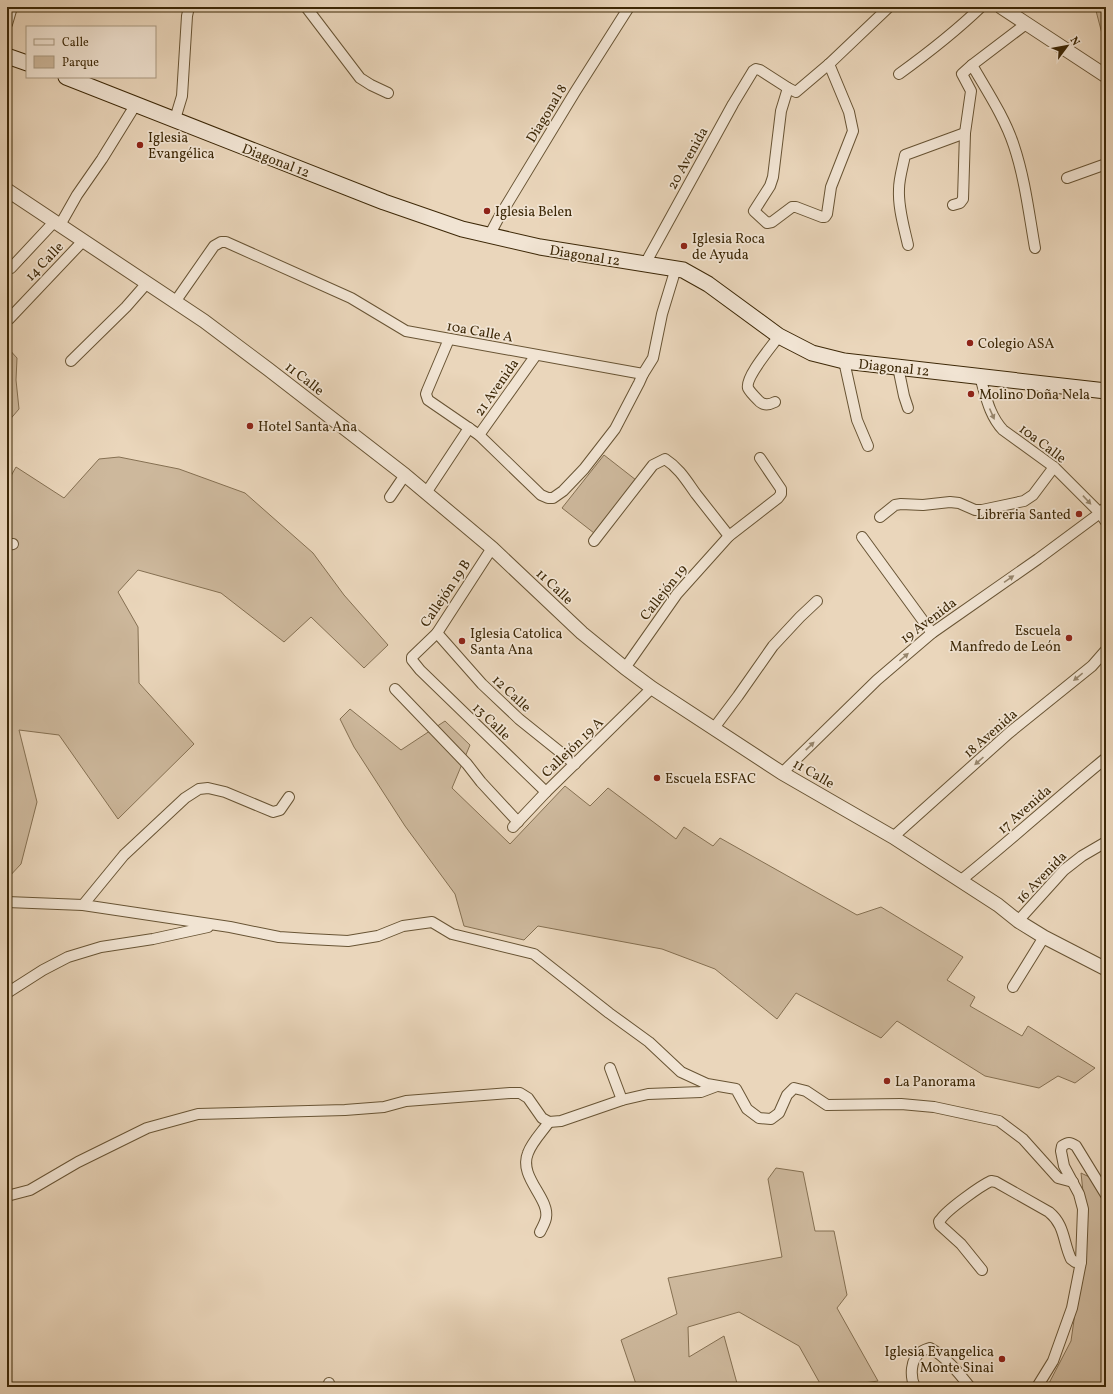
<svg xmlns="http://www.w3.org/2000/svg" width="1113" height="1394" viewBox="0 0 1113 1394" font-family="Vollkorn,serif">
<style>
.green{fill:#cdb89c;stroke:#857052}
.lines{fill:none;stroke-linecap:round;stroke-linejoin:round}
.minor-casing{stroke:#685434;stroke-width:12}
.tertiary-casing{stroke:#685434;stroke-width:15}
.secondary-casing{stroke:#3d2807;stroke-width:17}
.minor{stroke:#f1e4d3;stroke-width:10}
.tertiary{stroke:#f1e4d3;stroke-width:13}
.secondary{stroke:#f1e4d3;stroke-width:15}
.oneway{fill:#97866d}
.poi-dot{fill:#8f2418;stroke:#f1e4d3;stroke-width:1.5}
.labels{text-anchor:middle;stroke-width:3.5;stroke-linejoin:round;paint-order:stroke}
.street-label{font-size:14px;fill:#3d2807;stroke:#f1e4d3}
.poi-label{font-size:14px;fill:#3d2807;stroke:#f1e4d3;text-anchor:start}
</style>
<rect width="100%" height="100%" fill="#ead6bb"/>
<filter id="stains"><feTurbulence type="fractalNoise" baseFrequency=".005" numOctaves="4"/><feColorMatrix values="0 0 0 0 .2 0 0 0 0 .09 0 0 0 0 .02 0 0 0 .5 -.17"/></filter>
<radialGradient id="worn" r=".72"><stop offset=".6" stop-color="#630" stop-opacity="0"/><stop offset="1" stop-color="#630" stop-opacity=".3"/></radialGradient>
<g class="green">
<path d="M1095,7H1106V49Z"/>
<path d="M7,347L17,358L16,380L19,409L7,423Z"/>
<path d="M604,455L636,480L594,533L562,508Z"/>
<path d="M119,457L179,469L245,493L313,553L344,595L388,645L364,668L311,617L284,642L221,593L138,570L118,592L138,627L139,683L194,744L118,819L59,735L19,730L37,802L21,864L7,879V483L16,467L64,498L99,459Z"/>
<path d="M350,709L401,750L445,721L470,745L452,788L510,844L565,786L590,806L608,788L676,839L684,827L713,846L720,838L857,915L881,907L963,957L947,980L975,997L970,1006L1022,1036L1028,1026L1095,1068L1075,1083L1058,1076L1039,1088L985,1076L897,1021L881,1038L796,993L777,1019L715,969L662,949L538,926L524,940L464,926L455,894L405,826L354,747L340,719Z"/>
<path d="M776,1168L803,1172L815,1231H834L847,1295L837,1308L878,1381L835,1387H822L799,1346L739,1312L688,1327L689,1357L724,1336L738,1387H637L621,1340L677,1314L668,1278L782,1257L768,1179Z"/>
<path d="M1081,1173L1106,1185V1387H1047L1071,1341L1087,1229Z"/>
</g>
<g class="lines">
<defs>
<g id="minor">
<path d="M306,7L360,78L371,85L388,93"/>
<path d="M7,24L12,7"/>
<path d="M972,65C987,91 1005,118 1014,146C1025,179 1029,214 1035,248"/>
<path d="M899,74C928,53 955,32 981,7"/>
<path d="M788,88L781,111L773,177L770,186L754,211L767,223L772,222L792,207H796L822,217H825L827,214L831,187L853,131L849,112L829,64"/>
<path d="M175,119L182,96L187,16L189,7"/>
<path d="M1067,178L1106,164"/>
<path d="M953,205L960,203L963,199L965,133L971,91L962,74L972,65L1026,24"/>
<path d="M60,225L77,195L102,159L136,104"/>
<path d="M489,236L498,219L575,92L629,7"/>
<path d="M908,245C904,227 898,208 899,189C899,178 903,166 905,155L965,133"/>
<path d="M645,264L733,104L753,71L756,69L760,70L788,88L796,92L829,64L889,7"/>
<path d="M11,268L54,222"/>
<path d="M175,302L214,246L221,242H226L351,298L406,331L643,374"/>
<path d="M9,319L83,241"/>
<path d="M449,339L427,391L426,394L428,400L479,435L541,495L548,498H553L563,491L584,469L615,429L639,383L643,374L653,358L662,314L676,268"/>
<path d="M71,361L126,307L147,283"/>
<path d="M844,361L857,420L868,446"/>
<path d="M898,367L904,396L908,408"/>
<path d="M980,377C986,396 989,415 1003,430L1054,467L1100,513L1106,522"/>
<path d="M775,402C769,405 763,406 758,400C755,397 750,392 748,388C745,377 772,346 779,336"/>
<path d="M479,435L536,355"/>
<path d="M426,493L469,428"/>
<path d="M390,497L405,475"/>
<path d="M880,517L895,505L901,504L923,505L950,502L959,503L975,510H982L1024,501L1033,495L1054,467"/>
<path d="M862,537L932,633"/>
<path d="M594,541L653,465L665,459C679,468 686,480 696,494C707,508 718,522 729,536"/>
<path d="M7,545L13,544"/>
<path d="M492,548L437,633L412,657V660L420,670L546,792"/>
<path d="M437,633L482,684L519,719L575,764"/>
<path d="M625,668L677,594L729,536L778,498L781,494V489L760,458"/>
<path d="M395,689L467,764L481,782L518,822"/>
<path d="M714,728L738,696L773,646L800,617L817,601"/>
<path d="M782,773L877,680L932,633L1038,559L1100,513L1106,507"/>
<path d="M513,827L546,792L652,688"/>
<path d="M893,837L1009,733L1092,666L1106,650"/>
<path d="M960,881C1010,841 1057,798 1106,758"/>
<path d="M7,902L83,905L230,927L279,937L309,939L348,941L378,936L403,926L432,922L452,934L534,954L609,1013L649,1042L681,1072L707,1084L736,1089L747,1109L759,1118L771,1119L779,1113L787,1095L794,1088L806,1091L827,1105L901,1104L934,1107L999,1121L1023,1139L1058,1178L1073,1182"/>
<path d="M83,905L124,855L185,798L199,789L208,788L225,792L273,812L280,810L289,797"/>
<path d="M1018,921L1064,870L1082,856L1106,842"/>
<path d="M1013,987L1044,937"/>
<path d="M7,993L43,970L68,957L101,947L153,939L208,927"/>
<path d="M610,1068L622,1100"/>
<path d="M7,1196L30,1190L78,1162L147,1128L198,1114L345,1110L384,1107L406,1101L510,1093H520L528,1098L542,1118L549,1122L561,1121L622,1100L648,1094L701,1092L717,1086"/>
<path d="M540,1232C542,1228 545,1223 546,1218C550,1198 518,1177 528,1153C532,1142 542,1132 549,1122"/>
<path d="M982,1270L961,1244L940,1225C939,1221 938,1222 941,1219C947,1210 980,1186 991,1181L996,1182L1049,1212C1065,1225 1063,1242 1071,1259L1075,1262H1081"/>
<path d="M329,1383V1387"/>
<path d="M915,1387C910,1377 910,1359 921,1352C923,1350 927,1349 930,1348C946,1357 958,1372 970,1387"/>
<path d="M1037,1387L1053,1361L1072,1308L1081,1262L1083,1209L1079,1194L1064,1166L1061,1151L1062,1146C1068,1142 1070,1142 1076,1146L1106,1195"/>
</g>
<g id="tertiary">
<path d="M1001,7L1106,76"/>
<path d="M7,190L204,321L268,369L405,475L492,548L582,633L625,668L652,688L782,773L893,837L998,905L1018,921L1044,937L1106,969"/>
</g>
<g id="secondary">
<path d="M7,56L27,63"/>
<path d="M66,77L384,202L462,229L540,247L683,270L708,284L779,336L812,353L844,361L1106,391"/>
</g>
</defs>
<use href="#minor" class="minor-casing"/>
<use href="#tertiary" class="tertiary-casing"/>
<use href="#secondary" class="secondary-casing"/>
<use href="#minor" class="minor"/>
<use href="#tertiary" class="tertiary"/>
<use href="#secondary" class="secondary"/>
</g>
<defs><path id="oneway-solid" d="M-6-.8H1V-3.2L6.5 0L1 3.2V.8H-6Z"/></defs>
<g class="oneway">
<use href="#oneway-solid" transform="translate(992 414) rotate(66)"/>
<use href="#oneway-solid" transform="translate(1087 500) rotate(47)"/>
<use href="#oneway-solid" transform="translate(1009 579) rotate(-34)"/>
<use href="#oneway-solid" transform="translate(904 657) rotate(-40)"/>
<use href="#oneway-solid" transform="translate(1078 677) rotate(141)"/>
<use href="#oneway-solid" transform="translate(810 746) rotate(-44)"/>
<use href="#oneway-solid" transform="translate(979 761) rotate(138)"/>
</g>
<g class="poi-dot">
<circle cx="140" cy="145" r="4"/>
<circle cx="487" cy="211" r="4"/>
<circle cx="684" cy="246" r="4"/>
<circle cx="970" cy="343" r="4"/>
<circle cx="971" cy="394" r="4"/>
<circle cx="250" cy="426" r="4"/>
<circle cx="1079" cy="514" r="4"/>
<circle cx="1069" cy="638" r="4"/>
<circle cx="462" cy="641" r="4"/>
<circle cx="657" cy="778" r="4"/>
<circle cx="887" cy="1081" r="4"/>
<circle cx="1002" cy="1359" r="4"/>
</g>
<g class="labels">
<g class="street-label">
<text transform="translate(546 113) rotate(-59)" y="5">Diagonal 8</text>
<text transform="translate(687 158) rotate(-61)" y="5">20 Avenida</text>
<text transform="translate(276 160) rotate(21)" y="5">Diagonal 12</text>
<text transform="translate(585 255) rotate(9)" y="5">Diagonal 12</text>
<text transform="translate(44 261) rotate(-46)" y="5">14 Calle</text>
<text transform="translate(480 331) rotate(10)" y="5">10a Calle A</text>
<text transform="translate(894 367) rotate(6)" y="5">Diagonal 12</text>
<text transform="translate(305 378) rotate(38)" y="5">11 Calle</text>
<text transform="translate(496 387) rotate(-55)" y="5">21 Avenida</text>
<text transform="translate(1043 443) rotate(37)" y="5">10a Calle</text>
<text transform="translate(555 586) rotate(43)" y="5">11 Calle</text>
<text transform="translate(663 592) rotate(-52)" y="5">Callejón 19</text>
<text transform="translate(445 593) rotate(-56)" y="5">Callejón 19 B</text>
<text transform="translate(928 620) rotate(-37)" y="5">19 Avenida</text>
<text transform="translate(512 693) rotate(43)" y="5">12 Calle</text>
<text transform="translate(492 721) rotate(44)" y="5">13 Calle</text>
<text transform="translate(990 733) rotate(-41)" y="5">18 Avenida</text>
<text transform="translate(572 747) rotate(-44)" y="5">Callejón 19 A</text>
<text transform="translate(814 773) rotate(30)" y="5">11 Calle</text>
<text transform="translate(1024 809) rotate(-41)" y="5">17 Avenida</text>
<text transform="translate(1041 877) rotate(-46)" y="5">16 Avenida</text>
</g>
<g class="poi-label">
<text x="148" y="142">Iglesia<tspan x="148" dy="16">Evangélica</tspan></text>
<text x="495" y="216">Iglesia Belen</text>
<text x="692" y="243">Iglesia Roca<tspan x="692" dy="16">de Ayuda</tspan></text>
<text x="978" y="348">Colegio ASA</text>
<text x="979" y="399">Molino Doña Nela</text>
<text x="258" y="431">Hotel Santa Ana</text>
<text x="1071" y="519" text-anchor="end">Libreria Santed</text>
<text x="1061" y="635" text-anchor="end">Escuela<tspan x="1061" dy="16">Manfredo de León</tspan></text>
<text x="470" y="638">Iglesia Catolica<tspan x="470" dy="16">Santa Ana</tspan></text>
<text x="665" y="783">Escuela ESFAC</text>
<text x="895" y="1086">La Panorama</text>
<text x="994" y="1356" text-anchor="end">Iglesia Evangelica<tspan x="994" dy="16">Monte Sinai</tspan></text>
</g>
</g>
<rect width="1113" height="1394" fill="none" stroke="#ead6bb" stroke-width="24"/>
<rect x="8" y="8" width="1097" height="1378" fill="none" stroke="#3d2807" stroke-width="2"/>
<rect x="12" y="12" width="1089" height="1370" fill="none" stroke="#3d2807"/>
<rect x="26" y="26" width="130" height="52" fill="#f1e4d3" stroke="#a99981"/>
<rect x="34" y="39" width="20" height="6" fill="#f1e4d3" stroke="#a99981"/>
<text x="62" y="46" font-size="12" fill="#3d2807">Calle</text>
<rect x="34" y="56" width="20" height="12" fill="#cdb89c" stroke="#a99981"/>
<text x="62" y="66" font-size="12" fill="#3d2807">Parque</text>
<g transform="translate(1067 46) rotate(58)" stroke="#f1e4d3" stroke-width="3" paint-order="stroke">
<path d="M0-3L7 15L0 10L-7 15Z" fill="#3d2807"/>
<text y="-6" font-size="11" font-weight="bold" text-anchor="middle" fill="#3d2807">N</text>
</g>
<rect width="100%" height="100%" filter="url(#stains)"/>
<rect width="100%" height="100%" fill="url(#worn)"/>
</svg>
